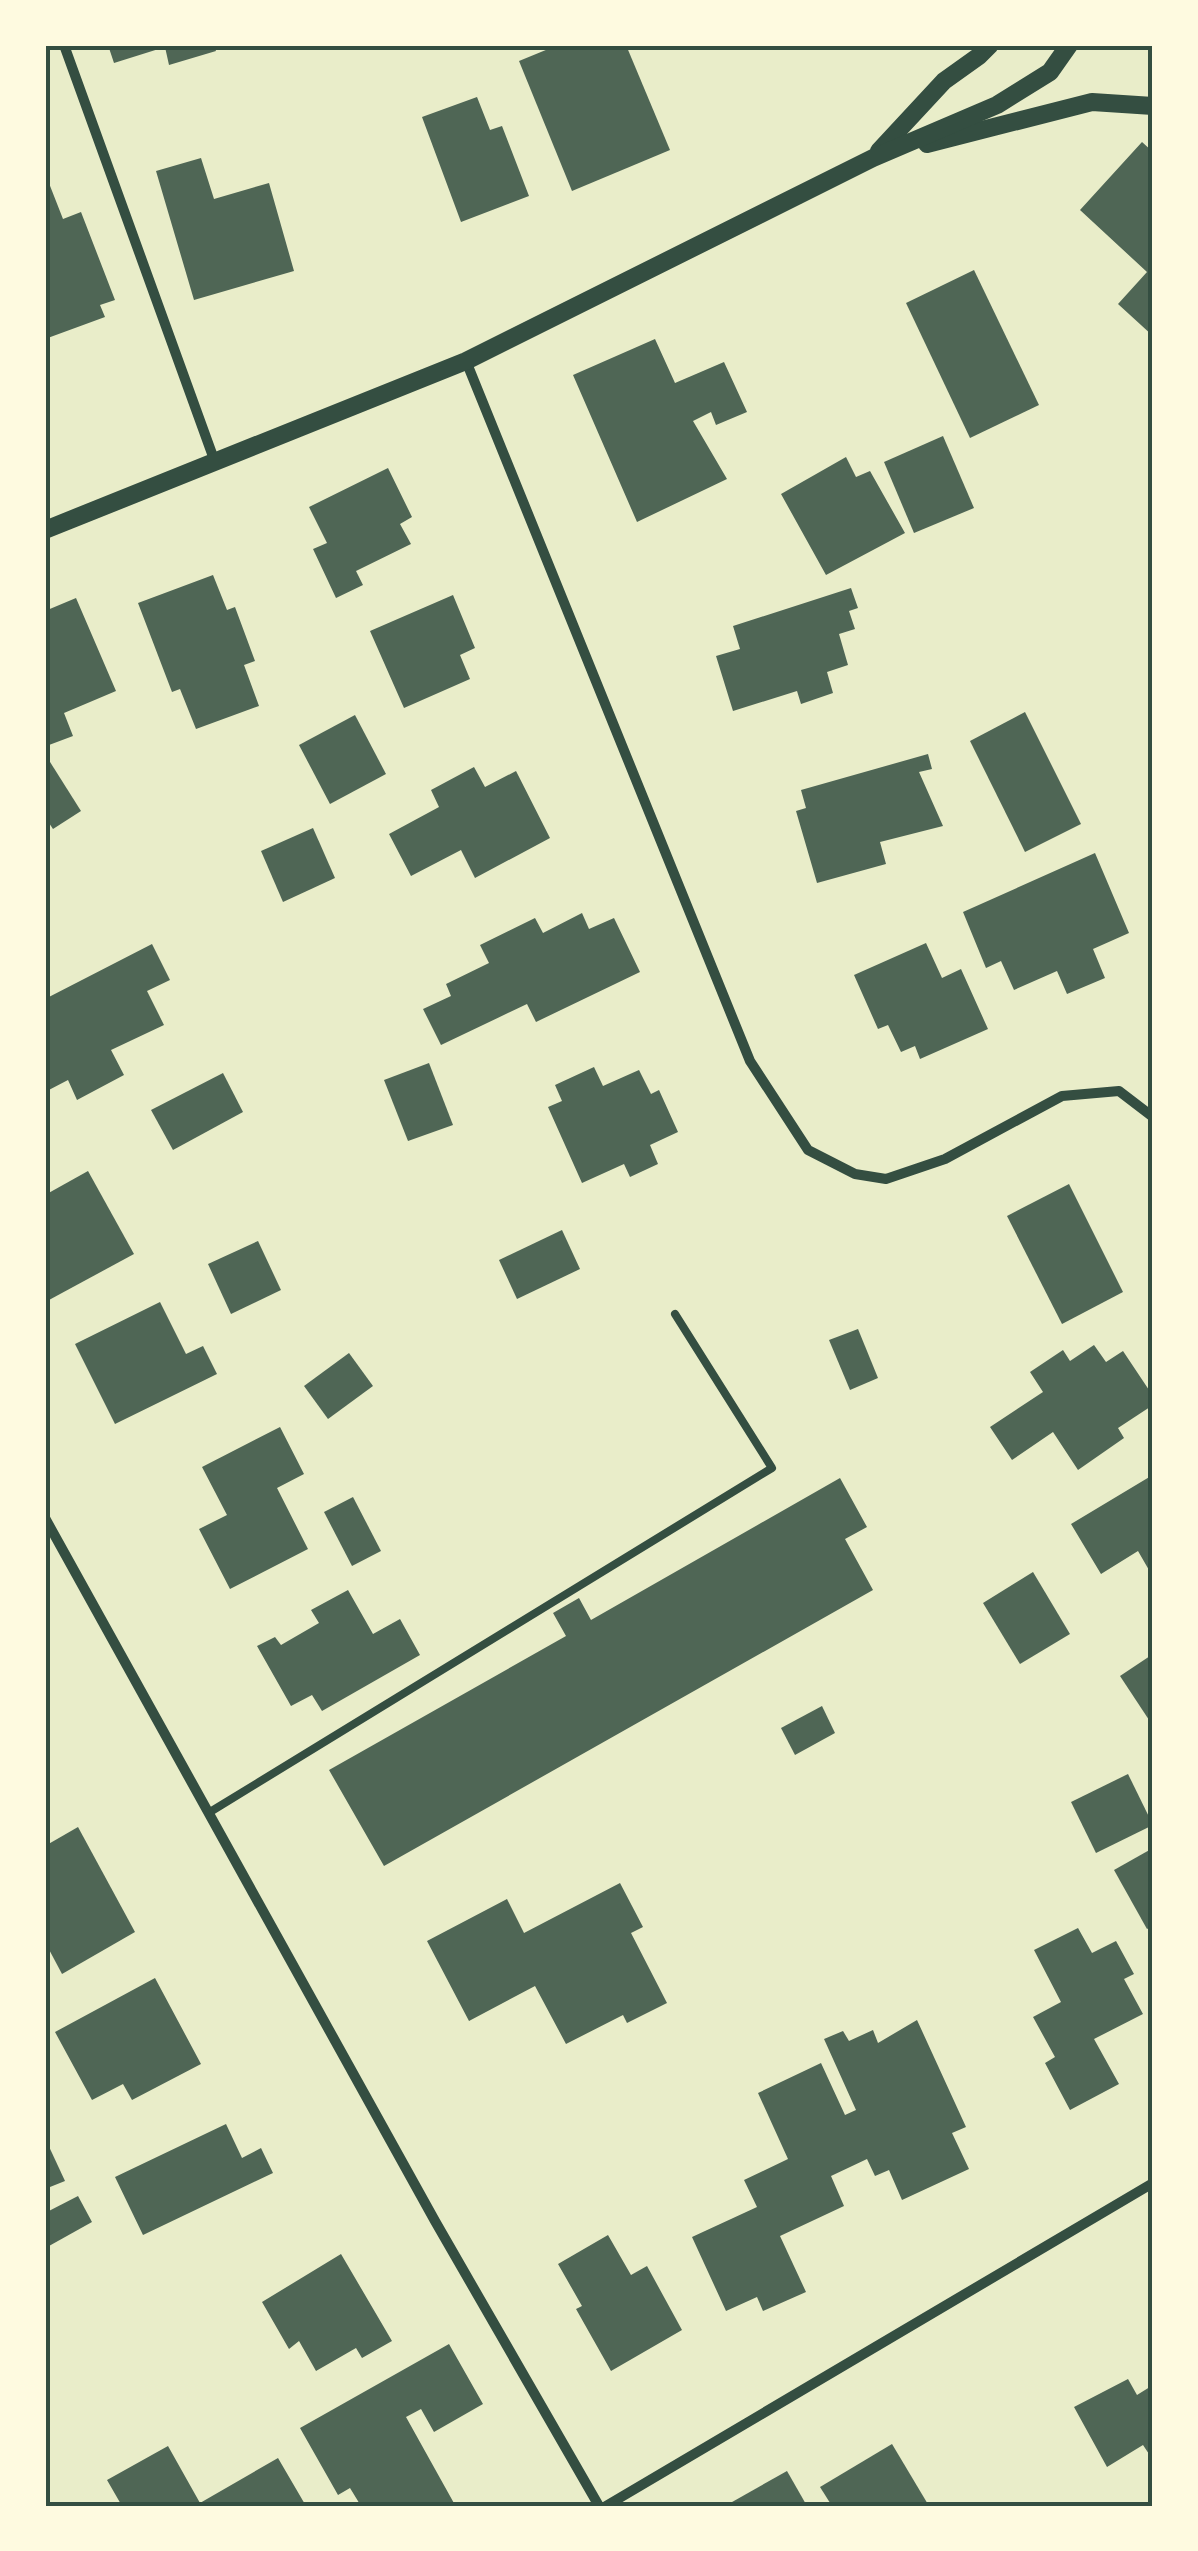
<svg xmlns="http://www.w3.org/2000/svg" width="1198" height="2551" viewBox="0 0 1198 2551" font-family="'Noto Serif',serif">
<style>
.building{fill:#4f6655}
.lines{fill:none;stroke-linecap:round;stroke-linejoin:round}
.service{stroke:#344e41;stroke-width:8}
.minor{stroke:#344e41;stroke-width:10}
.tertiary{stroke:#344e41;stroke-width:18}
.neatline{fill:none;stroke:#344e41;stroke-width:4}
</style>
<rect width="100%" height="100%" fill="#e9edc9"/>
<g class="building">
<path d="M108,45H214L216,51L169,65L165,47L114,63Z"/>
<path d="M558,45H626L670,150L572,191L519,61Z"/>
<path d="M477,97L490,130L502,126L529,196L461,222L422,117Z"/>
<path d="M1142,142L1153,152V336L1118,304L1147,272L1080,210Z"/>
<path d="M201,158L214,199L269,183L294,271L194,300L156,171Z"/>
<path d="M45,173L63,219L81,212L115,300L100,305L105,317L45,339Z"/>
<path d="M974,270L1039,405L970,438L906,303Z"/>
<path d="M655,339L675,383L724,362L747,412L716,425L711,412L693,421L727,479L637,522L573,375Z"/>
<path d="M943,436L974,508L914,533L884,462Z"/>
<path d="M846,457L856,477L870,471L905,533L826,575L781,494Z"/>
<path d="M388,468L412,517L400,524L411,544L356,571L363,585L336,598L313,549L327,543L309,507Z"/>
<path d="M213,575L227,610L235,607L255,661L244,665L259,706L196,729L180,689L172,692L138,603Z"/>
<path d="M851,588L858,608L849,611L855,629L839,634L848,665L827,672L833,693L801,704L797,691L733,711L716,656L740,649L733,626Z"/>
<path d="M453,595L475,648L460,655L470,679L404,708L370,631Z"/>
<path d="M76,598L116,691L64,713L73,736L49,745L45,734V611Z"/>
<path d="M1025,712L1081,824L1025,852L970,741Z"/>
<path d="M355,715L386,774L330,804L299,745Z"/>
<path d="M45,754L81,811L53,829L45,817Z"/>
<path d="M928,754L932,769L919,772L943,826L880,842L886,864L817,883L796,811L806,808L801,790Z"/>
<path d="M474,767L485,787L516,771L550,838L475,878L461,850L411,876L389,834L439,807L431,790Z"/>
<path d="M313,828L335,878L283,902L261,851Z"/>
<path d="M1095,853L1129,933L1093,949L1105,978L1067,994L1057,971L1014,990L1001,961L986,968L963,912Z"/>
<path d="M582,913L589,929L614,918L640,972L536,1022L527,1004L441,1045L423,1009L451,996L446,984L489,963L480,945L535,918L543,933Z"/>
<path d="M926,943L942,978L961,969L988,1029L920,1059L915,1046L901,1052L888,1025L878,1029L854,975Z"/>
<path d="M152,944L170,980L147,991L164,1025L111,1050L124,1075L77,1100L68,1080L45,1092V999Z"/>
<path d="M429,1063L453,1125L408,1141L384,1080Z"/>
<path d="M594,1067L603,1086L639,1070L651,1094L659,1090L678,1132L650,1145L658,1164L630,1177L624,1164L582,1183L548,1107L562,1101L555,1085Z"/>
<path d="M223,1073L243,1112L173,1150L151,1110Z"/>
<path d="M88,1171L134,1254L49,1300L45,1293V1195Z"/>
<path d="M1069,1184L1123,1292L1062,1324L1007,1216Z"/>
<path d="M562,1230L580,1269L517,1299L499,1260Z"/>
<path d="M258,1241L281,1290L231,1314L208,1264Z"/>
<path d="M160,1302L186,1354L203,1346L217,1374L115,1424L75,1344Z"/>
<path d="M858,1329L878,1378L850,1390L829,1340Z"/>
<path d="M1094,1345L1106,1362L1123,1351L1153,1396V1405L1118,1428L1124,1438L1078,1470L1053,1432L1012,1460L990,1427L1043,1392L1030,1372L1063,1350L1070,1361Z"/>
<path d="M349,1353L373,1386L328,1419L304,1386Z"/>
<path d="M280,1427L304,1474L277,1488L308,1549L230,1589L199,1529L227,1515L202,1467Z"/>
<path d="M1151,1476L1153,1577L1138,1551L1101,1574L1071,1524Z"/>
<path d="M840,1478L867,1527L845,1539L873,1590L384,1866L329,1770L566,1636L553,1613L579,1598L591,1620Z"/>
<path d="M353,1497L381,1551L352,1566L324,1512Z"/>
<path d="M1033,1572L1070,1634L1020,1664L983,1603Z"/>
<path d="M348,1590L373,1634L400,1619L420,1655L322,1711L312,1695L291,1706L257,1646L275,1637L281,1645L319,1623L311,1610Z"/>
<path d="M1153,1654V1726L1120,1676Z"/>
<path d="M822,1706L835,1733L795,1755L781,1728Z"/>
<path d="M1128,1774L1153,1825L1096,1853L1071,1802Z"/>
<path d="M78,1827L135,1932L62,1974L45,1942V1846Z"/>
<path d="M1153,1848V1926L1147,1929L1114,1870Z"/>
<path d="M620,1883L643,1927L631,1933L667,2003L627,2023L623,2015L566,2044L535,1986L469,2021L427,1941L507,1899L524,1933Z"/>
<path d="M1078,1928L1092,1953L1116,1941L1134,1974L1124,1979L1143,2014L1094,2039L1119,2084L1070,2110L1045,2063L1055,2057L1033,2017L1061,2002L1034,1950Z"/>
<path d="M155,1978L201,2064L132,2100L123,2084L92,2100L55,2032Z"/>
<path d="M917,2020L966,2127L952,2133L969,2169L902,2200L889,2170L875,2176L867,2159L831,2176L844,2206L780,2236L806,2292L763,2311L757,2297L726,2311L692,2237L757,2207L744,2180L788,2159L758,2093L821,2063L845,2115L856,2110L824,2039L843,2031L849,2041L873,2030L878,2043Z"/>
<path d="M226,2124L242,2158L261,2148L273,2173L143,2235L115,2177Z"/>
<path d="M45,2138L65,2181L45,2189Z"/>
<path d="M78,2196L92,2222L49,2246L45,2239V2213Z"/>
<path d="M608,2235L631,2275L647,2266L682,2330L611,2371L576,2309L582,2306L558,2264Z"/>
<path d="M341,2254L392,2341L362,2358L356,2348L316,2371L299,2341L289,2349L262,2302Z"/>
<path d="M449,2344L483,2404L434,2432L421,2409L406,2417L455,2505L361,2506L350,2488L338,2495L300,2428Z"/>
<path d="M1128,2379L1137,2395L1153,2385V2460L1143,2445L1107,2467L1074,2407Z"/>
<path d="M892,2444L929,2506H832L820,2487Z"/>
<path d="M168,2446L200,2503L278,2458L306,2506H122L107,2480Z"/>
<path d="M787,2471L807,2506H725Z"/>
</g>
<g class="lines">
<path class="service" d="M210,1812L772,1468L675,1314"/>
<g class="minor">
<path d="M64,45L215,462"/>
<path d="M466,361L750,1061L808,1150L855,1174L886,1179L945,1159L1062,1096L1119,1091L1153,1117"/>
<path d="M45,1518L435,2221L599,2506"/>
<path d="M606,2506L1153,2183"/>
</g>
<g class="tertiary">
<path d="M927,144L1092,102L1153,106"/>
<path d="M879,151L944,81L979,56L990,45"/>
<path d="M45,530L466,361L873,158L997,105L1050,72L1069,45"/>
</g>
</g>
<rect width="1198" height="2551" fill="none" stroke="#fefae0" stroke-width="95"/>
<rect x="48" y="48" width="1102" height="2456" class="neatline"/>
</svg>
